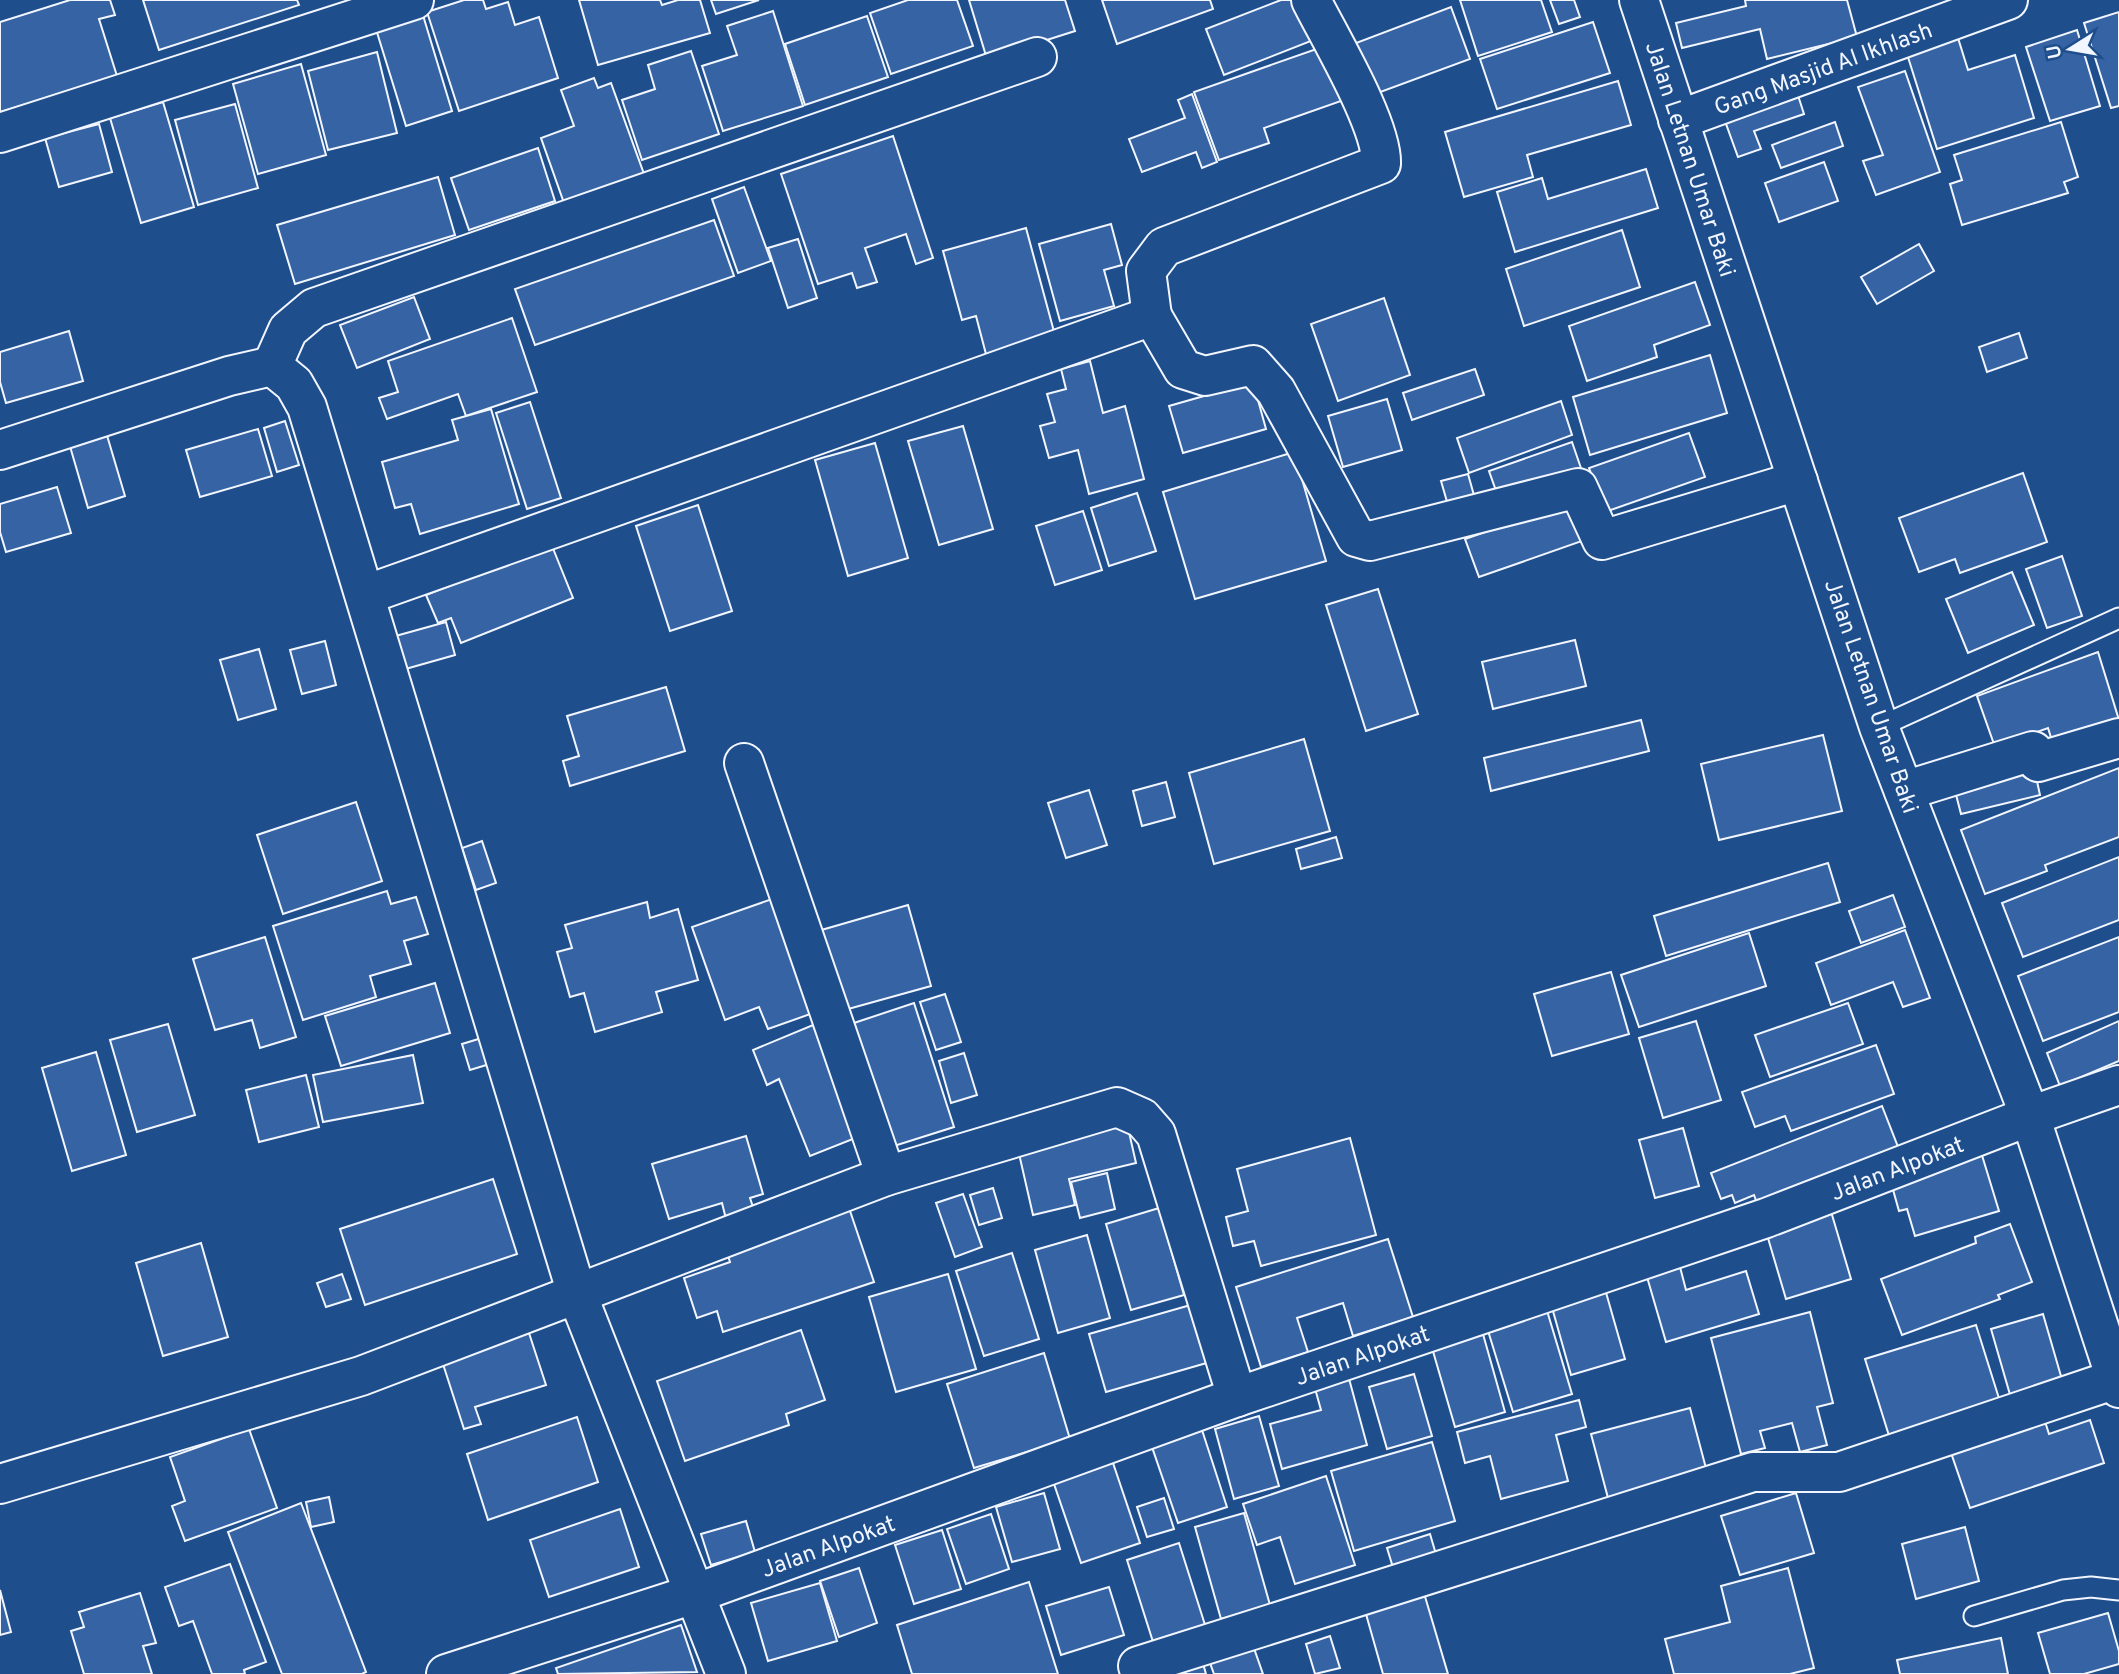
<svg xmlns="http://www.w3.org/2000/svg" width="2119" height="1674" viewBox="0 0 2119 1674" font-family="Overpass,sans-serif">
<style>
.building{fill:#3563a3;stroke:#f2f6ff;stroke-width:2}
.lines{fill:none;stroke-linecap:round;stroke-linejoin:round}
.lane-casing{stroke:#f2f6ff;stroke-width:23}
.street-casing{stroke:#f2f6ff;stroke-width:42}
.secondary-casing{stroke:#f2f6ff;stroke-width:42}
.lane{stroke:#1f4e8c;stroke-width:19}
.street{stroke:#1f4e8c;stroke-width:38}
.secondary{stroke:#1f4e8c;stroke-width:38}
.labels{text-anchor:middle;stroke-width:5;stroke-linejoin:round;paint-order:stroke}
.street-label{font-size:23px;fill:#f2f6ff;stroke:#1f4e8c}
</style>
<rect width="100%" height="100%" fill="#1f4e8c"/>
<g class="building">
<path d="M70,0H110L115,15L99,19L117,76L0,112V22Z"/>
<path d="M143,0H297L299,5L159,50Z"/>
<path d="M464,0H483L486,9L508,2L515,25L539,17L558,78L459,111L427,12Z"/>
<path d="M579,0H660L662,5L678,0H700L710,33L598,65Z"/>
<path d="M711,0H759L716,14Z"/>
<path d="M908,0H957L973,46L891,74L870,13Z"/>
<path d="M969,0H1065L1075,31L987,59Z"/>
<path d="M1102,0H1210L1213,9L1117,44Z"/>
<path d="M1281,0H1300L1316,39L1224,75L1206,29Z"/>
<path d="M1460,0H1541L1552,32L1478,56Z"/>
<path d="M1550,0H1574L1580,17L1559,24Z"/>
<path d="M1745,0H1847L1857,37L1767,59L1760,29L1682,48L1676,23L1746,6Z"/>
<path d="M1451,7L1470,59L1375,94L1356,43Z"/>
<path d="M773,11L803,106L723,131L702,66L737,55L727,26Z"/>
<path d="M422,12L452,111L406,126L375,26Z"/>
<path d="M2119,12V106L2111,108L2084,23Z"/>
<path d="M867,16L888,77L805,105L785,44Z"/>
<path d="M1593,22L1610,73L1497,109L1480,59Z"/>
<path d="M2077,30L2100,106L2050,121L2026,47Z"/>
<path d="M1958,38L1968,70L2015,55L2034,118L1937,149L1907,54Z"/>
<path d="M1325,46L1344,100L1264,128L1269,143L1219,160L1194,92Z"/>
<path d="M691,51L719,134L642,160L622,100L655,89L648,65Z"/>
<path d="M377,52L397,133L328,150L308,71Z"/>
<path d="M301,64L326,155L258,174L233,84Z"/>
<path d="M1905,71L1940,172L1876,195L1863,161L1883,155L1858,87Z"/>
<path d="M594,78L598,88L611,83L644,174L564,203L541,138L574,126L561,90Z"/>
<path d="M1618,81L1631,125L1527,155L1533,177L1464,197L1445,132Z"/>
<path d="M1794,83L1804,114L1754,131L1761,149L1738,157L1721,110Z"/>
<path d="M1192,94L1217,162L1202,168L1196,152L1142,172L1129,139L1185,118L1178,100Z"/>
<path d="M163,102L194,207L141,223L110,118Z"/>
<path d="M235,104L258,188L198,205L175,120Z"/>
<path d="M1835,122L1843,146L1781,168L1772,145Z"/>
<path d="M2061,122L2078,177L2064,182L2068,193L1962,225L1950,184L1962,180L1954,155Z"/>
<path d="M99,124L112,172L59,187L45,138Z"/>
<path d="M893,136L933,258L916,264L906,234L865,248L877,282L857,288L852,273L818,284L781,174Z"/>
<path d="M538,148L555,201L469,230L451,178Z"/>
<path d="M1824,162L1838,201L1779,222L1765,183Z"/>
<path d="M1646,169L1658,208L1515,252L1497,192L1542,178L1548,199Z"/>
<path d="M438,177L455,235L295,284L277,225Z"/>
<path d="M744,187L771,261L738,273L712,199Z"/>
<path d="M714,220L734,276L535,345L515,289Z"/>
<path d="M1111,224L1122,265L1104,270L1114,306L1060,321L1039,244Z"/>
<path d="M1026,228L1056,339L987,358L976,316L962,320L943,251Z"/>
<path d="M1622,230L1640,287L1524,326L1506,269Z"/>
<path d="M798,239L817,298L788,308L768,248Z"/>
<path d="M1919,244L1934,271L1877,304L1861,277Z"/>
<path d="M1695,282L1710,325L1654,345L1657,357L1587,381L1569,326Z"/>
<path d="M414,297L430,339L357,368L340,325Z"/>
<path d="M1384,298L1410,375L1338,401L1311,324Z"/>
<path d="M512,318L537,392L466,416L458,394L387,419L379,398L398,392L388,361Z"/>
<path d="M69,331L83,381L6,403L0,382V352Z"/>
<path d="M2019,333L2027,358L1987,372L1979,347Z"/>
<path d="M1710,355L1727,413L1590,455L1573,397Z"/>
<path d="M1090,361L1103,413L1125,406L1144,479L1089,494L1078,450L1049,458L1040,426L1055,422L1047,394L1066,389L1061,369Z"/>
<path d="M1475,369L1484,395L1412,420L1403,393Z"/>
<path d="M1253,382L1266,429L1183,453L1169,406Z"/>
<path d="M1387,399L1402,450L1343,467L1328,416Z"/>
<path d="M1561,401L1572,435L1469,473L1457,438Z"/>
<path d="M530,402L561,498L527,509L496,413Z"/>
<path d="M491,409L519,504L420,534L411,504L395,508L382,462L458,440L452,420Z"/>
<path d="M285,421L299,465L277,472L264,428Z"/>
<path d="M963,426L993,529L939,545L908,441Z"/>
<path d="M258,429L272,476L200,497L186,450Z"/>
<path d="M106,432L125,496L88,508L69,443Z"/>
<path d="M1689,433L1705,477L1605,512L1589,468Z"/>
<path d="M1572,442L1583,474L1500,502L1489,471Z"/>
<path d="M875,443L908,558L848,576L815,460Z"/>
<path d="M1294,452L1326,561L1195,599L1163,492Z"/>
<path d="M2023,473L2047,542L1960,573L1955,559L1919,572L1899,518Z"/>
<path d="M1468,474L1477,506L1450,512L1441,481Z"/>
<path d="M57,487L71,533L6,552L0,532V504Z"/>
<path d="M1137,493L1156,551L1109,566L1091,508Z"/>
<path d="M1569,503L1582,541L1479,577L1465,539Z"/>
<path d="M698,505L732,611L670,631L636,526Z"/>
<path d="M1083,511L1102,570L1055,585L1036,526Z"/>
<path d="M552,546L573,598L461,643L451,618L438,623L426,595Z"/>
<path d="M2062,556L2082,616L2047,628L2026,569Z"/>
<path d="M2012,572L2034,625L1968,653L1946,599Z"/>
<path d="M1378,589L1418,714L1366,731L1326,605Z"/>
<path d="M446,622L455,655L402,670L392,637Z"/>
<path d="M1575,640L1586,686L1493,709L1482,662Z"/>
<path d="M325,641L336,685L302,694L290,650Z"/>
<path d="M259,649L276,709L238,720L220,660Z"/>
<path d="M2098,652L2119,720L2053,744L2048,728L1995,747L1977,696Z"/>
<path d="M666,687L685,751L570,786L563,761L579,756L567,716Z"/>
<path d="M1641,720L1649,751L1491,791L1484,758Z"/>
<path d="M1823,735L1842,811L1719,840L1701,764Z"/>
<path d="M1304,739L1330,831L1214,864L1189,773Z"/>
<path d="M2033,763L2040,795L1961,814L1953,783Z"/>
<path d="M2119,768V837L2045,865L2047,871L1985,894L1961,830Z"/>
<path d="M1166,782L1175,817L1142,826L1133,791Z"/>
<path d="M1089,790L1107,845L1066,858L1048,803Z"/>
<path d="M356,802L382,881L283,914L257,835Z"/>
<path d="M1336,837L1342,858L1301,869L1296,849Z"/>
<path d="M482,841L496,883L476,890L462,848Z"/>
<path d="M2119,857V920L2023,957L2002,903Z"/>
<path d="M1828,863L1840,902L1666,956L1654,916Z"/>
<path d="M387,891L391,904L416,897L428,934L404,941L411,964L370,976L376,997L303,1020L273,926Z"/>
<path d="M1893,895L1905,927L1861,943L1849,911Z"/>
<path d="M775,898L816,1012L768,1029L759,1007L725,1020L692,927Z"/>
<path d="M647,902L650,918L678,909L698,980L656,992L662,1012L595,1032L584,993L570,997L557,952L572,948L565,925Z"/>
<path d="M908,905L931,986L841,1011L818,931Z"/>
<path d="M1905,930L1930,998L1903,1007L1893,982L1831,1005L1816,963Z"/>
<path d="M1749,933L1766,986L1639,1027L1621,975Z"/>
<path d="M265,937L296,1037L260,1048L252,1020L215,1030L193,959Z"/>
<path d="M2119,937V1012L2043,1041L2018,976Z"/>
<path d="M1611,972L1629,1034L1552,1056L1534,994Z"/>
<path d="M435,983L450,1033L341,1066L325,1016Z"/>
<path d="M945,994L961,1042L936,1050L920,1002Z"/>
<path d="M914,1003L954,1127L894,1146L854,1023Z"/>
<path d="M1848,1003L1863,1044L1770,1077L1755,1035Z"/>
<path d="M1696,1021L1721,1100L1663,1118L1639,1038Z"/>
<path d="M2119,1021V1061L2060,1086L2047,1053Z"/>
<path d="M168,1024L195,1115L137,1132L110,1040Z"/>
<path d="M813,1025L858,1137L810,1156L779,1079L767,1085L753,1050Z"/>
<path d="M485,1037L493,1063L470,1070L462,1044Z"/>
<path d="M1876,1045L1894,1094L1791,1131L1785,1116L1755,1127L1742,1092Z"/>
<path d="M96,1052L126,1155L72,1171L42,1068Z"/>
<path d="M964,1053L977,1095L951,1103L939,1061Z"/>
<path d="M413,1055L423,1103L323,1122L313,1075Z"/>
<path d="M306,1075L319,1127L259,1142L246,1090Z"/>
<path d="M1882,1106L1900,1152L1758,1206L1754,1195L1735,1203L1732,1195L1721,1199L1711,1173Z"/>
<path d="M1126,1119L1136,1163L1069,1179L1075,1205L1033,1215L1017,1145Z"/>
<path d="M1683,1128L1699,1186L1655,1198L1639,1140Z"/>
<path d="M746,1136L763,1194L750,1198L754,1210L726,1219L722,1203L669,1219L652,1164Z"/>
<path d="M1350,1138L1376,1235L1261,1266L1254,1241L1233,1246L1226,1217L1248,1211L1237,1169Z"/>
<path d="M1981,1152L1999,1211L1915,1236L1907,1209L1899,1211L1890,1179Z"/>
<path d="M1107,1173L1115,1209L1080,1218L1071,1182Z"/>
<path d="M493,1179L517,1254L365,1305L340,1229Z"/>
<path d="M993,1188L1002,1218L979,1225L970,1195Z"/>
<path d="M963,1194L982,1247L955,1257L936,1203Z"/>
<path d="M847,1202L874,1282L723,1332L717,1311L697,1318L684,1278L730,1262L724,1243Z"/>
<path d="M1159,1208L1184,1295L1131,1310L1106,1224Z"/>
<path d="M1830,1208L1851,1279L1786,1299L1765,1228Z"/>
<path d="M2010,1224L2032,1282L1998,1295L2000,1299L1902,1335L1881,1279L1976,1243L1975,1237Z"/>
<path d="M1087,1235L1110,1318L1058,1333L1035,1250Z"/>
<path d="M1388,1239L1413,1317L1353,1336L1343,1303L1297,1318L1308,1352L1261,1367L1236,1287Z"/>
<path d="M201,1243L228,1337L163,1356L136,1263Z"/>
<path d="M1012,1253L1039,1339L984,1356L956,1271Z"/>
<path d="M1680,1267L1686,1290L1746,1271L1759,1314L1666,1342L1647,1277Z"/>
<path d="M342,1274L351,1299L326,1307L317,1283Z"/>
<path d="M948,1274L976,1369L896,1392L869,1297Z"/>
<path d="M1605,1289L1625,1359L1571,1375L1551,1304Z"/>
<path d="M1194,1304L1210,1362L1106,1392L1089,1334Z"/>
<path d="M1545,1304L1572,1394L1513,1412L1485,1321Z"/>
<path d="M1810,1312L1833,1403L1817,1407L1827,1445L1800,1452L1792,1423L1760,1431L1765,1448L1741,1454L1711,1338Z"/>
<path d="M2043,1314L2065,1390L2013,1405L1991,1329Z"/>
<path d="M1976,1325L2002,1408L1891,1442L1865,1359Z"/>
<path d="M1481,1327L1505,1412L1455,1427L1430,1341Z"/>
<path d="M801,1330L825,1400L786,1414L789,1425L685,1461L657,1381Z"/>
<path d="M529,1333L546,1385L475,1407L481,1424L464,1429L442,1361Z"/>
<path d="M1044,1353L1070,1439L974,1468L947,1384Z"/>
<path d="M1414,1374L1432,1436L1387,1449L1369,1387Z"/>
<path d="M1348,1375L1367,1445L1282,1469L1270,1424L1321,1410L1314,1385Z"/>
<path d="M1579,1400L1586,1427L1556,1435L1568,1481L1501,1499L1490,1456L1465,1463L1457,1432Z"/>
<path d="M1690,1408L1707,1472L1608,1498L1591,1434Z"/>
<path d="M2042,1412L2049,1434L2090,1420L2104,1463L1970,1508L1948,1444Z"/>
<path d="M1259,1416L1279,1486L1234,1499L1215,1429Z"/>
<path d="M577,1417L598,1482L488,1520L467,1454Z"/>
<path d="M249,1429L277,1508L185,1541L172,1506L185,1501L170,1457Z"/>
<path d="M1202,1430L1227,1507L1178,1523L1152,1447Z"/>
<path d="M1432,1442L1455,1521L1354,1551L1331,1471Z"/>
<path d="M1112,1460L1140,1543L1081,1563L1053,1481Z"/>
<path d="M1326,1476L1355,1565L1295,1584L1280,1537L1257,1545L1243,1504Z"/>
<path d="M1044,1493L1060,1549L1012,1562L996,1507Z"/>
<path d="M1796,1493L1814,1553L1740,1575L1721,1516Z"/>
<path d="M329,1497L334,1522L311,1527L306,1502Z"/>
<path d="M1164,1498L1174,1529L1147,1537L1137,1507Z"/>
<path d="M301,1503L366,1672L362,1674H282L228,1532Z"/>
<path d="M620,1509L639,1567L549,1597L530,1540Z"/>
<path d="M1244,1513L1270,1605L1221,1619L1195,1527Z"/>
<path d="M991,1514L1009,1569L966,1584L947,1529Z"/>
<path d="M746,1521L755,1552L711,1565L701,1534Z"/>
<path d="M1965,1527L1979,1581L1916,1599L1902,1544Z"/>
<path d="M942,1530L961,1589L914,1604L895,1545Z"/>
<path d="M1430,1534L1438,1561L1395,1574L1387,1548Z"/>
<path d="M1179,1543L1206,1628L1154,1645L1127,1560Z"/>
<path d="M230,1564L266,1662L244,1670L245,1674H212L193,1621L179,1626L165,1587Z"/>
<path d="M859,1568L877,1623L839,1637L820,1581Z"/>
<path d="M1788,1568L1814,1668L1790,1674H1674L1665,1639L1730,1622L1721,1586Z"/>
<path d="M1029,1582L1058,1674H912L897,1625Z"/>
<path d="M820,1583L837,1641L768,1661L751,1603Z"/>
<path d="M1421,1583L1448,1674H1383L1362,1600Z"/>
<path d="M1109,1587L1124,1635L1061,1655L1046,1606Z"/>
<path d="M0,1590L11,1632L0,1635Z"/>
<path d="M140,1593L156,1643L143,1646L152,1674H84L71,1631L84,1627L79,1612Z"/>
<path d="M2108,1613L2119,1651V1664L2084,1674H2050L2038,1633Z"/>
<path d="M681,1625L697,1672L558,1674L556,1668Z"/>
<path d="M1330,1636L1340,1668L1315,1674L1306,1644Z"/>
<path d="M1250,1637L1263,1674H1214L1206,1652Z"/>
<path d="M2001,1638L2008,1674H1900L1897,1660Z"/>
<path d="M1200,1653L1206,1674H1148Z"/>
</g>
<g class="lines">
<defs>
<g id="lane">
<path d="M1879,727L2119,618"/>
<path d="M1974,1616L2063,1590L2091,1587L2119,1590"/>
</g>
<g id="street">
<path d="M1678,120L2008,0"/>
<path d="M0,133L414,0"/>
<path d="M1152,316L1183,369L1205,376L1253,365L1276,391L1356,537L1370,541L1578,488L1602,540L1798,481"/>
<path d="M272,366L294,384L307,407L577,1294L726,1674"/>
<path d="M272,366L288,330L314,308L1037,57"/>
<path d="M0,450L229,376L272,366"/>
<path d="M365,595L1152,316L1146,271L1164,247L1381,164C1383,126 1330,38 1311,0"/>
<path d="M744,763L886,1176"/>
<path d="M1904,791L2033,751L2038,762L2119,738"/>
<path d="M0,1484L361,1376L886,1176L1117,1107L1142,1118L1156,1134L1237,1397"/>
<path d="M1138,1666L1753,1472H1839L2116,1379"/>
<path d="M446,1674L694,1594L1237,1397L1766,1218L2030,1116L2119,1085"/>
</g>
<path id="secondary" d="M1639,0L1879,727L2030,1116L2119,1388"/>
</defs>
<use href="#lane" class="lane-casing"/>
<use href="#street" class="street-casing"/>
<use href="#secondary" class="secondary-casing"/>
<use href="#lane" class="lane"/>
<use href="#street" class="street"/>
<use href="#secondary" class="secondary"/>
</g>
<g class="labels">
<g class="street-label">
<text transform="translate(1823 68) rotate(-20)" y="8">Gang Masjid Al Ikhlash</text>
<text transform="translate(1691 159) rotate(72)" y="8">Jalan Letnan Umar Baki</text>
<text transform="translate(1872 696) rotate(71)" y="8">Jalan Letnan Umar Baki</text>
<text transform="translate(1897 1168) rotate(-21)" y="8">Jalan Alpokat</text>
<text transform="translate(1362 1355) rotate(-19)" y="8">Jalan Alpokat</text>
<text transform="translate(828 1546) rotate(-20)" y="8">Jalan Alpokat</text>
</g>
</g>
<g transform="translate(2070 49) rotate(259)" stroke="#1f4e8c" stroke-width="5" paint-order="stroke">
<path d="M0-5L12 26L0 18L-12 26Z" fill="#f2f6ff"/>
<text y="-10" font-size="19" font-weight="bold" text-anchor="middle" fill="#f2f6ff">U</text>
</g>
</svg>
